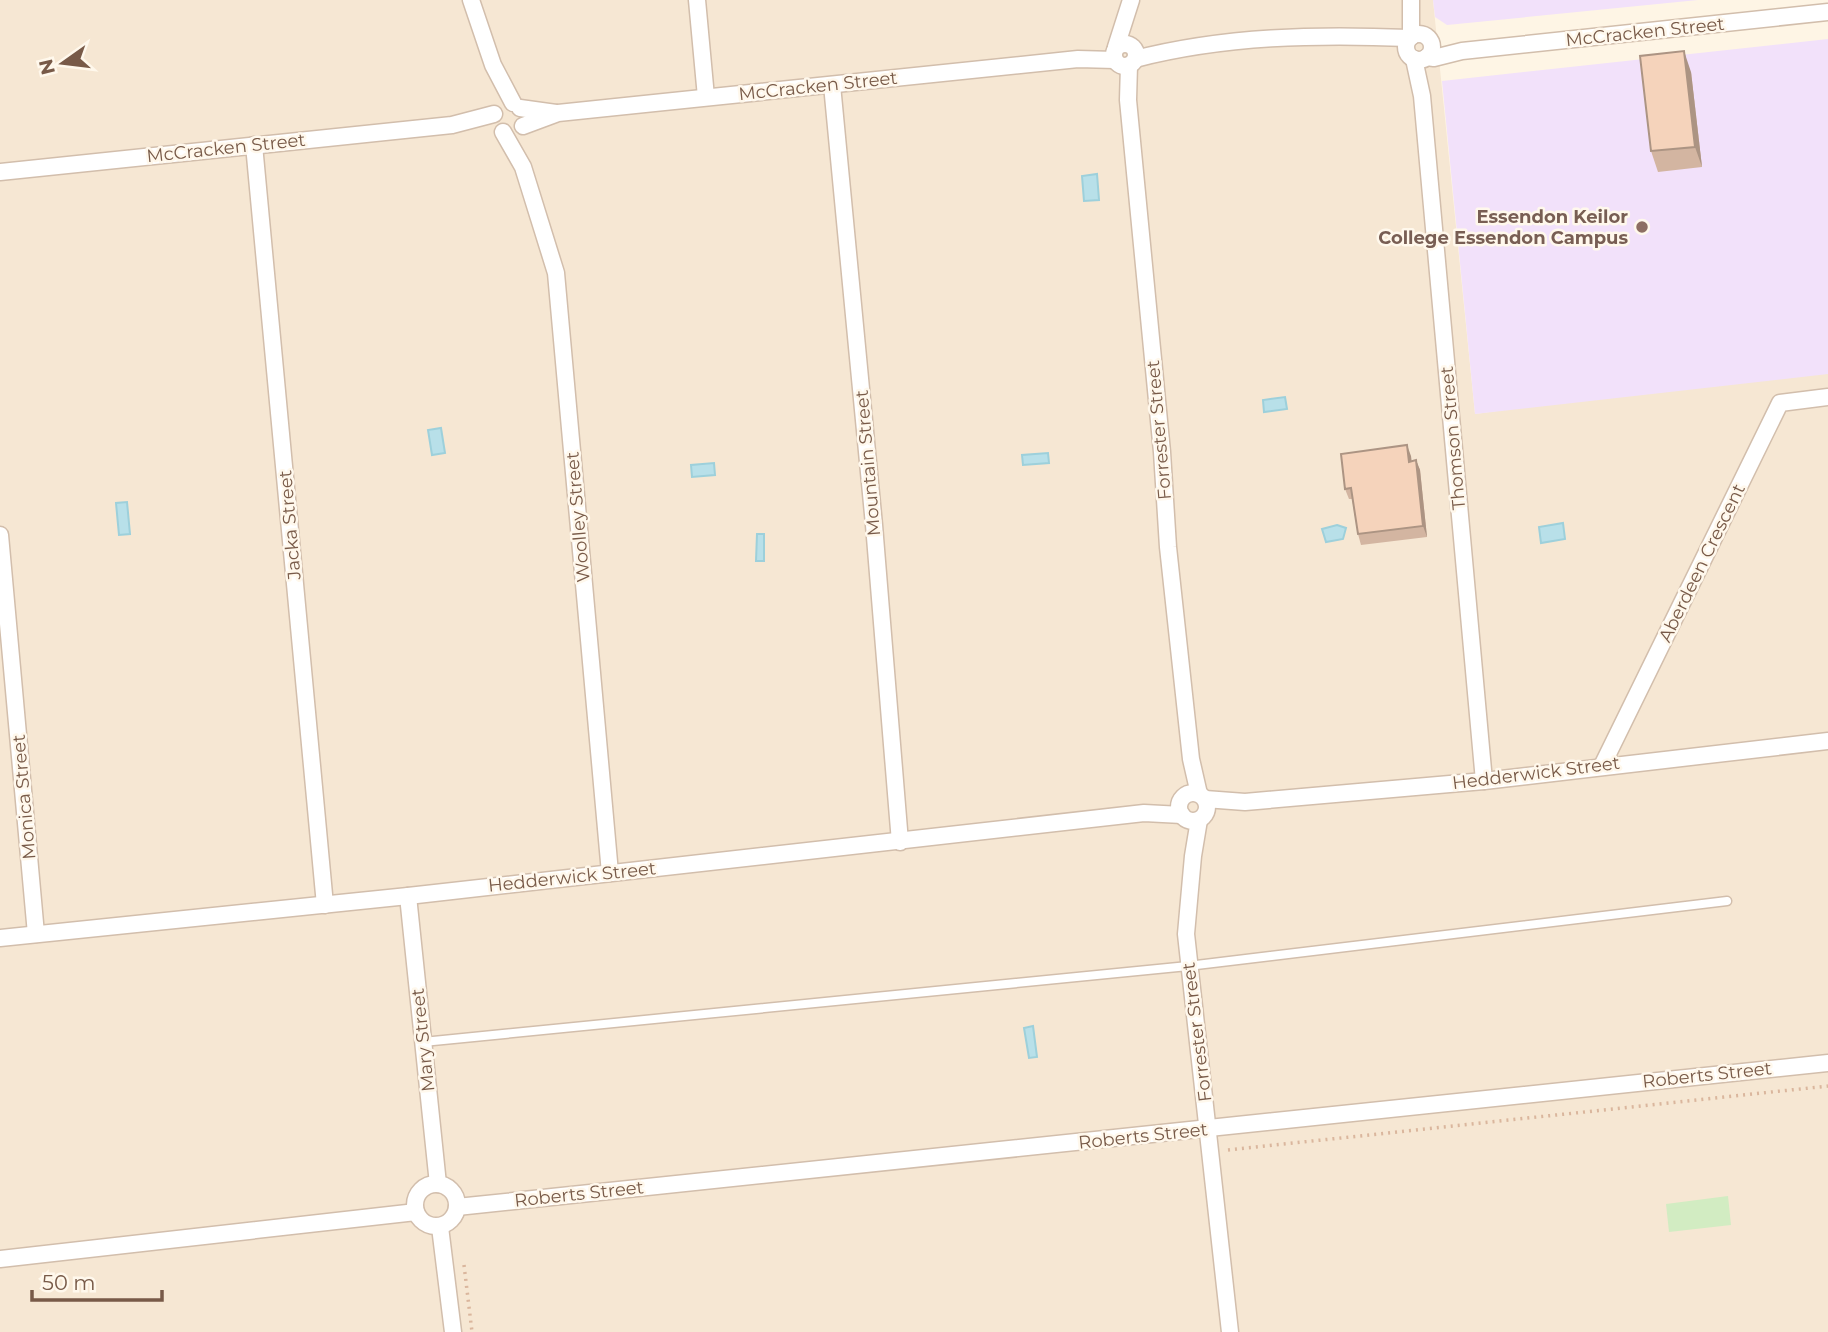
<svg xmlns="http://www.w3.org/2000/svg" width="1828" height="1332" viewBox="0 0 1828 1332" font-family="Montserrat,sans-serif">
<style>
.residential{fill:#f6e7d3}
.education{fill:#f2e1fa}
.green{fill:#d2ecc2}
.water{fill:#b8e0e9;stroke:#9dd0db;stroke-width:2}
.lines{fill:none;stroke-linecap:round;stroke-linejoin:round}
.lane-casing{stroke:#d2beac;stroke-width:11}
.street-casing{stroke:#d2beac;stroke-width:19}
.path{stroke:#dab69d;stroke-width:3.5;stroke-dasharray:2 5;stroke-linecap:butt}
.lane{stroke:#fff;stroke-width:8}
.street{stroke:#fff;stroke-width:16}
.wall{fill:#d3b5a1}
.shaded-wall{fill:#ac9483}
.building{fill:#f5d3bb;stroke:#ac9483;stroke-width:2}
.education-dot{fill:#8d6e63;stroke:#fff8ec;stroke-width:2.5}
.labels{text-anchor:middle;stroke-width:5;stroke-linejoin:round;paint-order:stroke}
.street-label{font-size:18px;fill:#785a48;stroke:#fff8ec}
.education-label{font-size:18px;font-weight:bold;fill:#785e54;stroke:#fff8ec;text-anchor:end}
</style>
<rect width="100%" height="100%" fill="#fef5e5"/>
<path class="residential" d="M0,0H1433L1475,414L1828,365V1332H0Z"/>
<g class="education">
<path d="M1433,0H1698L1447,25L1435,17Z"/>
<path d="M1828,39V374L1475,414L1442,81Z"/>
</g>
<path class="green" d="M1728,1196L1731,1225L1669,1232L1666,1204Z"/>
<g class="water">
<path d="M1097,174L1099,200L1084,201L1082,176Z"/>
<path d="M1285,397L1287,409L1264,412L1263,400Z"/>
<path d="M441,428L445,453L432,455L428,430Z"/>
<path d="M1048,453L1049,463L1023,465L1022,455Z"/>
<path d="M714,463L715,475L692,477L691,465Z"/>
<path d="M127,502L130,534L119,535L116,503Z"/>
<path d="M1563,523L1565,539L1541,543L1539,527Z"/>
<path d="M1337,525L1346,528L1343,539L1326,542L1322,529Z"/>
<path d="M757,534H764V561H756Z"/>
<path d="M1033,1026L1037,1057L1029,1058L1024,1028Z"/>
</g>
<g class="lines">
<defs>
<path id="lane" d="M423,1042L1188,966L1727,901"/>
<g id="street">
<path d="M471,0L493,65L513,103"/>
<path d="M697,0L706,97"/>
<circle cx="1419" cy="47" r="13"/>
<path d="M1411,37V0"/>
<circle cx="1125" cy="55" r="11"/>
<path d="M1116,47L1131,0"/>
<path d="M1427,57L1434,58L1462,51L1828,12"/>
<path d="M1135,59C1224,36 1318,34 1409,38"/>
<path d="M1414,59L1422,96L1484,781"/>
<path d="M1129,65L1128,100L1162,452L1168,547L1191,759L1199,794"/>
<path d="M832,85L874,525L900,842"/>
<path d="M520,108L556,113"/>
<path d="M523,126L558,113L1078,59L1115,60"/>
<path d="M503,132L523,167L556,273L610,873"/>
<path d="M254,145L325,905"/>
<path d="M0,172L452,125L494,114"/>
<path d="M0,535L36,934"/>
<path d="M1602,766L1780,403L1828,397"/>
<circle cx="1193" cy="807" r="14"/>
<path d="M1205,799L1245,802L1484,781L1828,741"/>
<path d="M1199,820L1193,856L1186,934L1230,1332"/>
<path d="M408,896L438,1184"/>
<path d="M0,938L408,896L1144,813L1182,815"/>
<circle cx="436" cy="1205" r="21"/>
<path d="M457,1207L1828,1063"/>
<path d="M440,1227L453,1332"/>
<path d="M0,1259L416,1212"/>
</g>
</defs>
<use href="#lane" class="lane-casing"/>
<use href="#street" class="street-casing"/>
<g class="path">
<path d="M1228,1150L1828,1086"/>
<path d="M464,1265L472,1332"/>
</g>
<use href="#lane" class="lane"/>
<use href="#street" class="street"/>
</g>
<g class="wall">
<path d="M1691,72L1702,167L1658,172L1651,151Z"/>
<path d="M1411,456V461L1416,460L1420,470L1427,537L1361,545L1358,534L1352,499H1349L1345,489Z"/>
</g>
<g class="shaded-wall">
<path d="M1684,51L1691,72L1702,167L1695,147Z"/>
<path d="M1407,445L1411,456L1413,472L1409,462Z"/>
<path d="M1416,460L1420,470L1427,537L1423,526Z"/>
</g>
<g class="building">
<path d="M1684,51L1695,147L1651,151L1640,56Z"/>
<path d="M1407,445L1409,462L1416,460L1423,526L1358,534L1351,488L1345,489L1341,454Z"/>
</g>
<circle class="education-dot" cx="1642" cy="227" r="7"/>
<g class="labels">
<g class="street-label">
<text transform="translate(1645 32) rotate(-6)" y="6">McCracken Street</text>
<text transform="translate(818 86) rotate(-6)" y="6">McCracken Street</text>
<text transform="translate(226 148) rotate(-6)" y="6">McCracken Street</text>
<text transform="translate(1159 430) rotate(-95)" y="6">Forrester Street</text>
<text transform="translate(1453 438) rotate(-95)" y="6">Thomson Street</text>
<text transform="translate(868 463) rotate(-95)" y="6">Mountain Street</text>
<text transform="translate(578 517) rotate(-95)" y="6">Woolley Street</text>
<text transform="translate(290 525) rotate(-95)" y="6">Jacka Street</text>
<text transform="translate(1702 563) rotate(-64)" y="6">Aberdeen Crescent</text>
<text transform="translate(1536 773) rotate(-7)" y="6">Hedderwick Street</text>
<text transform="translate(24 797) rotate(-95)" y="6">Monica Street</text>
<text transform="translate(572 877) rotate(-6)" y="6">Hedderwick Street</text>
<text transform="translate(1197 1032) rotate(-97)" y="6">Forrester Street</text>
<text transform="translate(423 1040) rotate(-96)" y="6">Mary Street</text>
<text transform="translate(1707 1075) rotate(-6)" y="6">Roberts Street</text>
<text transform="translate(1143 1136) rotate(-6)" y="6">Roberts Street</text>
<text transform="translate(579 1194) rotate(-6)" y="6">Roberts Street</text>
</g>
<g class="education-label">
<text x="1628" y="223">Essendon Keilor<tspan x="1628" dy="21">College Essendon Campus</tspan></text>
</g>
</g>
<g transform="translate(63 63) rotate(256)" stroke="#fff8ec" stroke-width="5" paint-order="stroke">
<path d="M0-5L12 26L0 18L-12 26Z" fill="#785a48"/>
<text y="-10" font-size="19" font-weight="bold" text-anchor="middle" fill="#785a48">N</text>
</g>
<path d="M32 1290v10h130v-10" fill="none" stroke="#785a48" stroke-width="3.5"/>
<text x="42" y="1290" font-size="21" fill="#785a48" stroke="#fff8ec" stroke-width="5" paint-order="stroke">50 m</text>
</svg>
